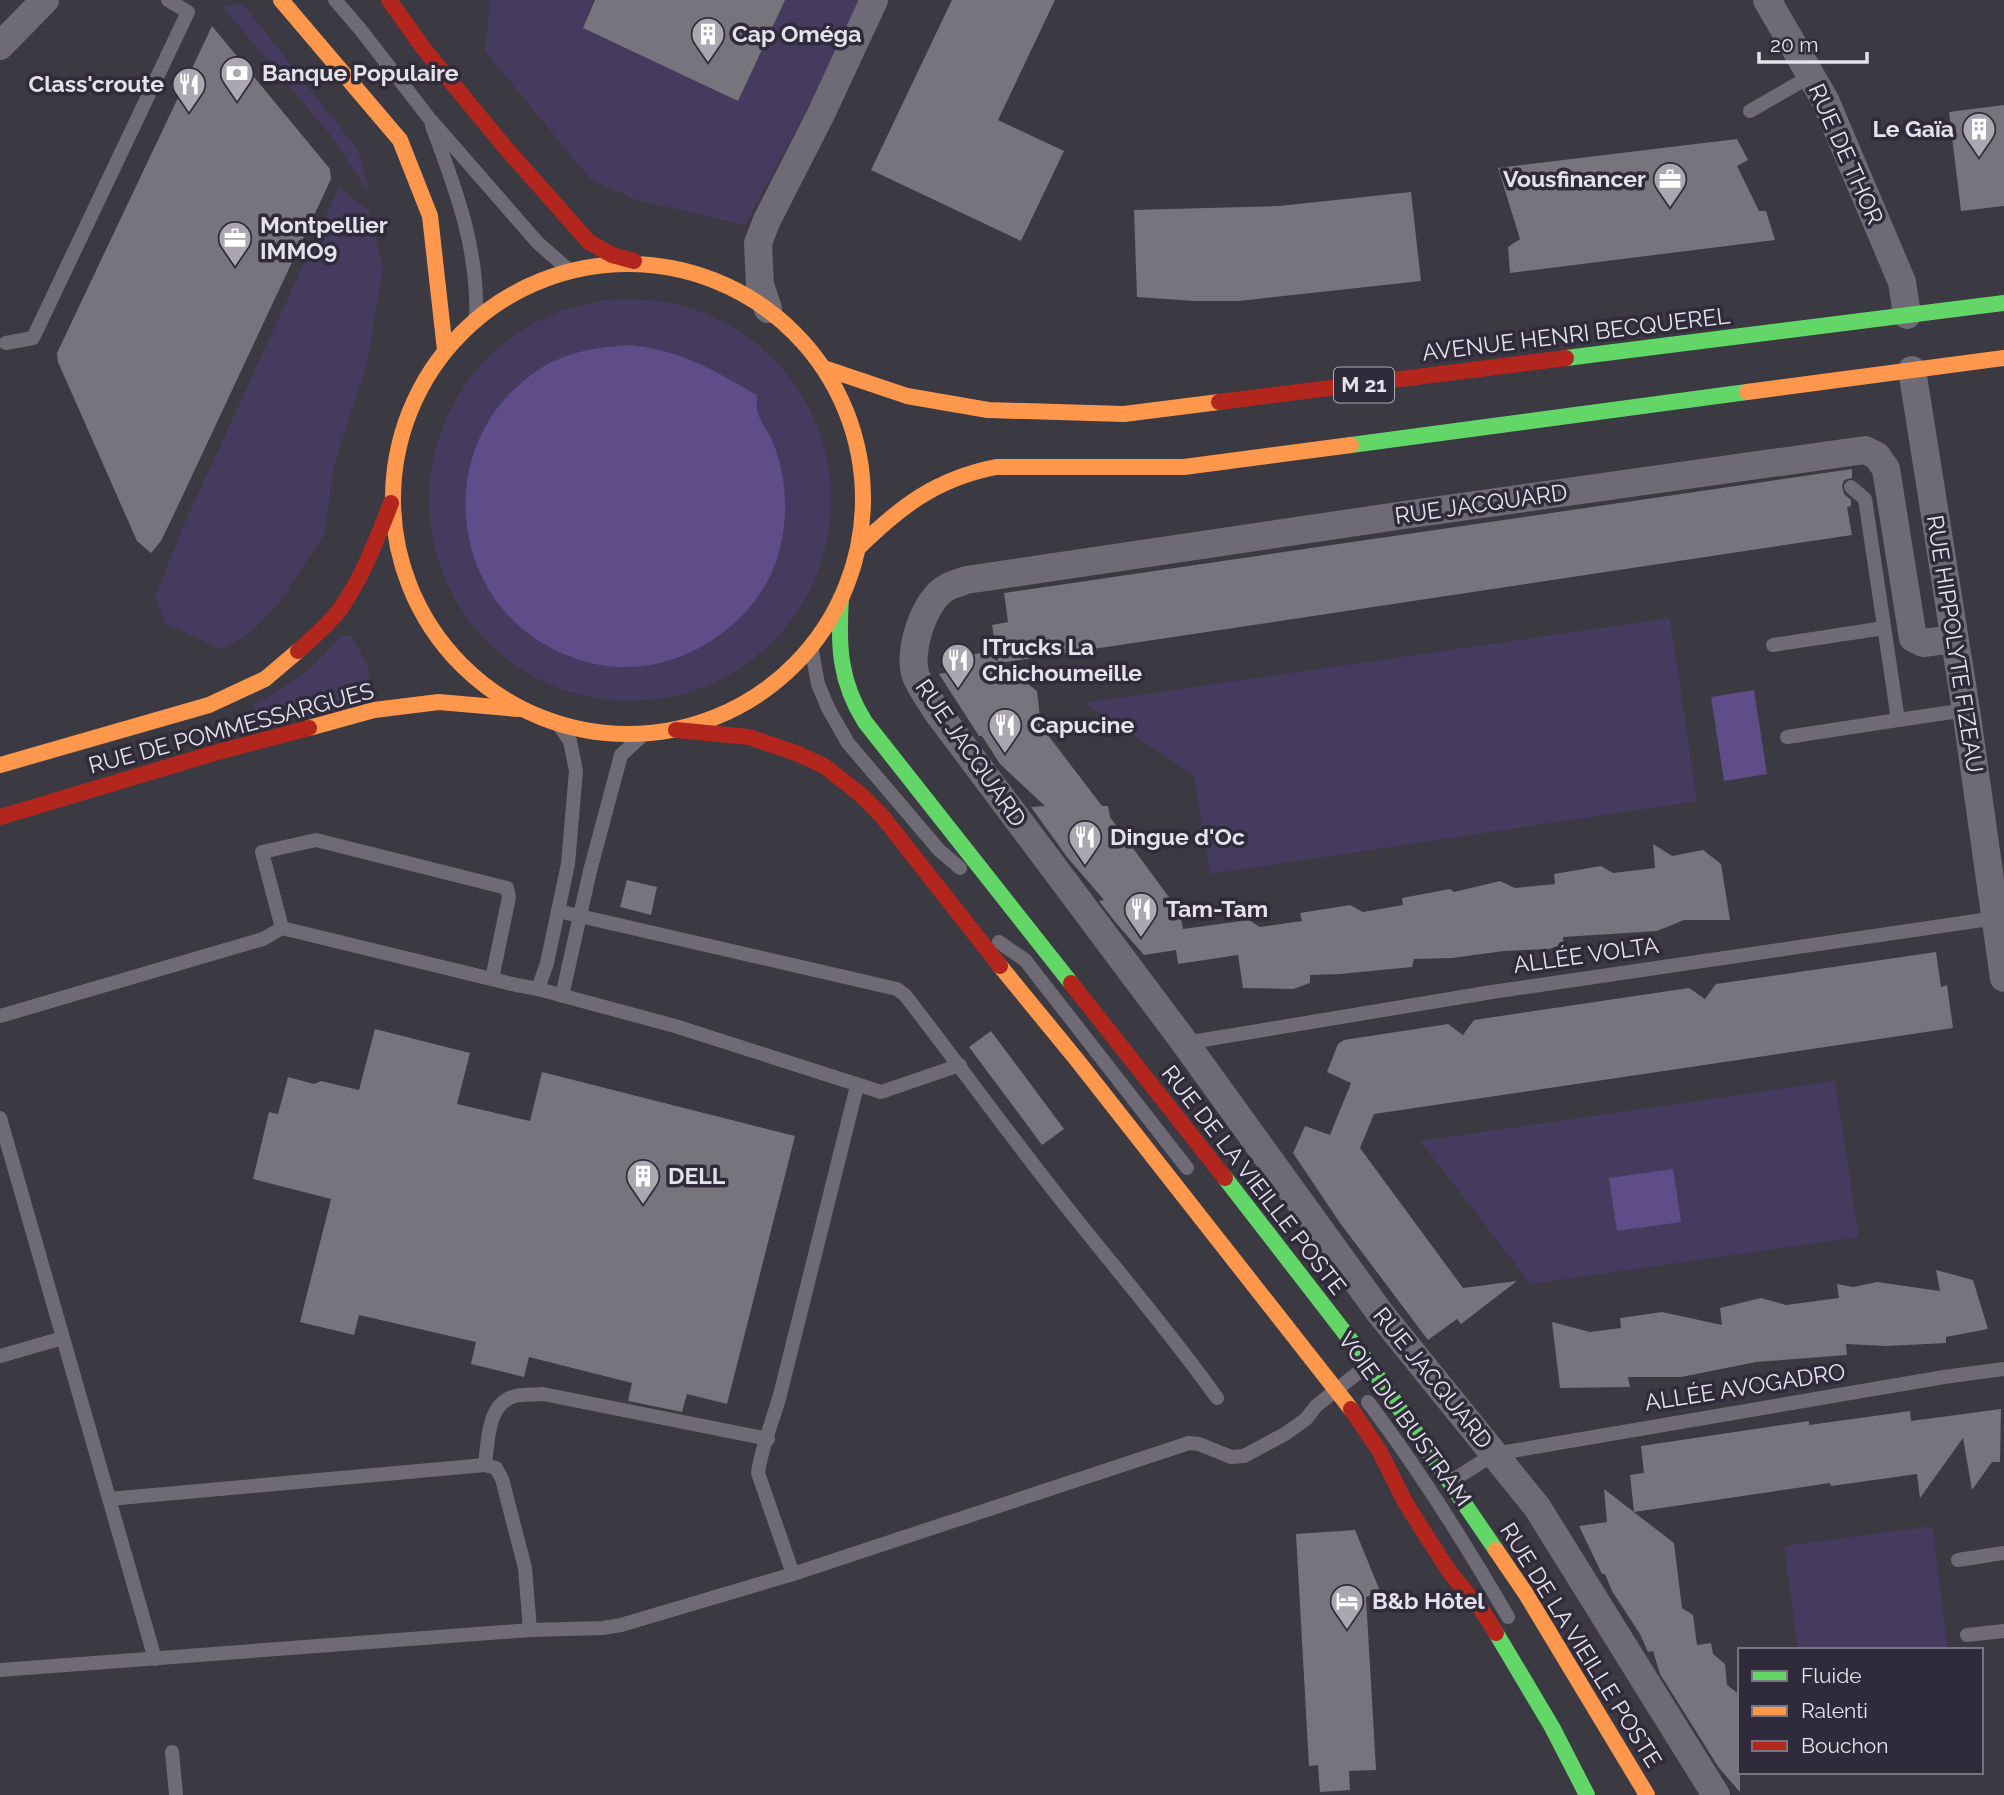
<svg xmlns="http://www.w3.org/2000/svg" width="2004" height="1795" viewBox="0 0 2004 1795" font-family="Raleway,sans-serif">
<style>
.green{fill:#453b5e}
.water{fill:#5f4d89}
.building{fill:#76747c}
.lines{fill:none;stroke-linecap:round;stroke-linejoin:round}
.lane{stroke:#6e6b76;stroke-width:14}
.street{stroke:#6e6b76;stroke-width:28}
.fast{stroke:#63d668;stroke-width:16}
.slow{stroke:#ff974d;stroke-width:16}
.jam{stroke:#b3261e;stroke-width:16}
.labels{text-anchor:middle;stroke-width:7;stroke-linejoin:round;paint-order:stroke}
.shield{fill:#2f2b3b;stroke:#aeabb8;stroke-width:2}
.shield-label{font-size:21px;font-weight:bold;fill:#e5e2ed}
.poi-label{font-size:23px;font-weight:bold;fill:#e5e2ed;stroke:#2f2b3b;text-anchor:start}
.street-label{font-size:23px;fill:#e5e2ed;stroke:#2f2b3b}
</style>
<rect width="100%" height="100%" fill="#3b3942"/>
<g class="green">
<path d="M490,0H593L583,28L738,100L785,0H866L745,225L637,200L591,180L485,51Z"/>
<path d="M243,4L358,150L370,195L332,137L222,6Z"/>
<path d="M339,187L369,211L383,267L367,365L334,465L325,533L277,606L246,636L220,649L165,623L155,596L186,520Z"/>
<circle cx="630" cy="500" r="201"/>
<path d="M1670,618L1697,801L1210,874L1194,775L1084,703Z"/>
<path d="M343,634L352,637L368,667L371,692L258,721L253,705C289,687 317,666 343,634Z"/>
<path d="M1835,1081L1859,1237L1531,1284L1420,1141Z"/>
<path d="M1932,1526L1948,1650H1798L1784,1546Z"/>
</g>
<g class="water">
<path d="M630,345C683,351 711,369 757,395C755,418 761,418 771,438C787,474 789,514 779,552C767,597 732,633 691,652C655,669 614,672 577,659C446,616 425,439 543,367C570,351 599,347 630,345Z"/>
<path d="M1754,690L1767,774L1724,781L1711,697Z"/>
<path d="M1673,1169L1681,1222L1617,1231L1609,1178Z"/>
</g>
<g class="building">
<path d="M595,0H785L738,101L583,28Z"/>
<path d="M952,0H1055L998,120L1064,151L1021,241L871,170Z"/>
<path d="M212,26L330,169L331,179L175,512L161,541L151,553L137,541L58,362L57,353Z"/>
<path d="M2004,105V206L1961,211L1949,112Z"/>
<path d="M1737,139L1748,160L1737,166L1759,211H1766L1775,240L1510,273L1508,247L1520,239L1498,168Z"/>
<path d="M1411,192L1421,281L1239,301H1194L1137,297L1134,210L1279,206Z"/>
<path d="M1852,469V478L1844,480L1842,486L1844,494L1851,500V506L1847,507L1852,535L1000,663L1037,691L1041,726L1102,806H1108L1110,817L1171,900L1178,899L1183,929L1249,920L1260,927L1302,921L1300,913L1350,905L1363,912L1403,905L1402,898L1450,889L1454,892L1500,881L1515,888L1555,884L1554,874L1601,866L1613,873L1655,868L1653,844L1672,856L1703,850L1721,864L1730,920H1684L1657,931L1563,937L1564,944L1549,949L1504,951L1452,958L1414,959L1412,967L1340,974L1310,975V983L1293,989L1243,988L1238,955L1178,964L1176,950L1144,955L1116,923L1099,901L1104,900L1067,857L1031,807L1045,806L1000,764L982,736H979L939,674L966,669L965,656L985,652L998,662L992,625L1008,622L1004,593Z"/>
<path d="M627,880L657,887L651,915L620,907Z"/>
<path d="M1936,952L1941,987L1947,985L1953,1028L1374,1114L1360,1148L1463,1288L1517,1281L1461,1324L1457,1319L1428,1340L1340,1223L1293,1153L1305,1126L1330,1135L1351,1083L1327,1072L1338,1044L1344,1040L1448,1024L1463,1035L1474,1020L1689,988L1705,999L1716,984Z"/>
<path d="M375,1029L470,1053L457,1104L530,1121L542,1072L795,1136L727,1404L687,1394L682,1412L628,1401L632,1383L529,1357L524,1377L471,1364L476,1342L359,1315L354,1335L300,1322L331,1199L253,1179L269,1112L278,1114L288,1077L314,1084L321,1081L359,1090Z"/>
<path d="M991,1031L1064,1129L1042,1145L969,1047Z"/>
<path d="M1936,1270L1973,1280L1988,1329L1946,1337V1343L1887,1346L1846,1344L1847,1355L1756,1362L1681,1377H1628L1630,1387L1560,1388L1552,1322L1590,1332L1621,1328L1620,1318L1662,1312L1722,1325L1720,1308L1761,1298L1786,1305L1839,1298L1837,1284L1853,1287L1877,1282L1940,1291Z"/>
<path d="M2001,1409L2000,1462H1992L1972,1490L1963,1438L1920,1498L1917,1474L1831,1486L1830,1483L1634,1512L1630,1475L1644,1473L1641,1446L1809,1421V1425L1910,1411L1911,1421Z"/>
<path d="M1604,1489L1674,1543L1682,1608L1693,1615L1697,1645L1711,1643L1713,1654L1725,1664L1727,1685L1740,1695V1792L1719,1768L1660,1674L1653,1651L1648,1652L1640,1634L1612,1591L1605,1574H1602L1579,1526L1607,1522Z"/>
<path d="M1355,1530L1380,1591L1366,1597L1376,1770L1349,1771L1350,1790L1320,1792L1318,1765L1309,1766L1296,1534Z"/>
</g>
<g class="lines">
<g class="lane">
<path d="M335,0L360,29L429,118L538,243L570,271"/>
<path d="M1750,111L1811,76"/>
<path d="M432,126C456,189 479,251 476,319"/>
<path d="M6,343L33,338L188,12L168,0"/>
<path d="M1851,487L1865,499L1898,720L1966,710"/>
<path d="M1773,645L1884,628"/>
<path d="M811,646L818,684L828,708L848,743L939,850L960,868"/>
<path d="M1787,737L1898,720"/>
<path d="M558,911L897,989L905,995C960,1066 1013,1140 1069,1210C1119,1273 1171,1333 1217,1398"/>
<path d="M999,942L1025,960L1187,1168"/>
<path d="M492,979L509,897L507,888L316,840L262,852L282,928L516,985L538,989L675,1026L881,1092L960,1065"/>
<path d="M538,989L547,963L568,864L576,771L570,741L559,725"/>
<path d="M562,996L590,871L621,755L644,734"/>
<path d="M0,1016L263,939L282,928"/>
<path d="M1185,1043L1492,992L1996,918"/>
<path d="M0,1118L155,1659"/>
<path d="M0,1356L63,1338"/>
<path d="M1368,1402C1420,1471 1465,1543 1508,1617"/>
<path d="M485,1465C488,1442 487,1403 515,1396C524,1394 534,1395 543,1394L768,1439"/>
<path d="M1450,1482L1494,1454L1944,1377L2004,1369"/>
<path d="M109,1499L485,1465L496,1468L502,1479L525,1568L530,1630"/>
<path d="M1958,1560L2004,1553"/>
<path d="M793,1574L758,1473C761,1449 773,1420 780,1395L857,1086"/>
<path d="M1967,1635L2004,1631"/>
<path d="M0,1670L530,1630L603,1628L621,1625L793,1574L1189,1443L1199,1444L1231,1457L1244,1456L1285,1434L1306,1419L1316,1406L1369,1364"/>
<path d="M172,1752L176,1795"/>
</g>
<g class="street">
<path d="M1767,0L1825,100L1902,282L1907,315"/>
<path d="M0,46L45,0"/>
<path d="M768,309L760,285L758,243L767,220L821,114L874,0"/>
<path d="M1912,370L1966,710L2004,978"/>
<path d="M1716,1795L1537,1507L1380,1313L1185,1043L938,713C931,702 921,689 916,676C907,653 924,600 946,588C952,584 960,583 966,580L1411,514L1865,450L1877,456L1886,469L1913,638L1923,643L1954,639"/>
</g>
<g class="fast">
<path d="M1566,358L2004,303"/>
<path d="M1351,445L1747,392"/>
<path d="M841,598C838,645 839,681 865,722L1071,983"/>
<path d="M1225,1178L1369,1364L1496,1550"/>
<path d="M1496,1633L1552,1727L1587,1795"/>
</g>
<g class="slow">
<path d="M281,0L400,140L430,216L445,350"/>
<circle cx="628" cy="499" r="235"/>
<path d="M824,368L907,396L988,410L1124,414L1219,402"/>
<path d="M1747,392L2004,358"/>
<path d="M858,548C901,506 936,479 996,467H1184L1351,445"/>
<path d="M309,728L374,710L439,702L518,709"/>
<path d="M0,765L209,705L265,679L298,651"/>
<path d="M1000,966L1077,1060L1351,1409"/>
<path d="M1496,1550L1526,1594L1647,1795"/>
</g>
<g class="jam">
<path d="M389,0L424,49L504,146L589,242L612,255L634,261"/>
<path d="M1219,402L1566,358"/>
<path d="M298,651C313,638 329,624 341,608C363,576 377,539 391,503"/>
<path d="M676,730L749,737L796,753L824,766L860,794L882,816L1000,966"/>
<path d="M0,817L218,752L309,728"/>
<path d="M1071,983L1225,1178"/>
<path d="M1351,1409L1379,1450L1405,1502L1427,1537L1451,1574L1483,1612L1496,1633"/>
</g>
</g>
<defs>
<symbol id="building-pin" viewBox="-11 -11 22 30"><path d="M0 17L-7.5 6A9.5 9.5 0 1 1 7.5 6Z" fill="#aaa7b1" stroke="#2f2b3b"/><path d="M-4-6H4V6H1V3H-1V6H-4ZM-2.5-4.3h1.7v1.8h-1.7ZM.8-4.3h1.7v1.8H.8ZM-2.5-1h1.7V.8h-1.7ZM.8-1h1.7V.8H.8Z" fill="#fff"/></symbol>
<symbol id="bank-pin" viewBox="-11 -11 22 30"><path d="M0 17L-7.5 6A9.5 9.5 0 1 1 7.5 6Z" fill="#aaa7b1" stroke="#2f2b3b"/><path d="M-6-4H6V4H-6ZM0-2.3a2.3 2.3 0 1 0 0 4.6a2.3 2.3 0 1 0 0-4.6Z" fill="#fff"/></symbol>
<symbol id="restaurant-pin" viewBox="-11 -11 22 30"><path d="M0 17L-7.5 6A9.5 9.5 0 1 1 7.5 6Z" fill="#aaa7b1" stroke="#2f2b3b"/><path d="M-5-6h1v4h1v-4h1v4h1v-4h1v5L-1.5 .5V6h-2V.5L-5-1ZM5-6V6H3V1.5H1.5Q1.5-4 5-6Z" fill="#fff"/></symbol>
<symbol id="office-pin" viewBox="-11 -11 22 30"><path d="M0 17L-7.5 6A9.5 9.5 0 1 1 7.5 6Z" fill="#aaa7b1" stroke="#2f2b3b"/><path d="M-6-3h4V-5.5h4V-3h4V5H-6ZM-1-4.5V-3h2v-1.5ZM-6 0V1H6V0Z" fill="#fff"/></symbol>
<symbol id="hotel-pin" viewBox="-11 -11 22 30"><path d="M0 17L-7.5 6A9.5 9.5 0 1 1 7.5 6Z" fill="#aaa7b1" stroke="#2f2b3b"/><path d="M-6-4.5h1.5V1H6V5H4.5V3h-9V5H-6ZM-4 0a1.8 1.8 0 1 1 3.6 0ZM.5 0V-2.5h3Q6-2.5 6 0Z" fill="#fff"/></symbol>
</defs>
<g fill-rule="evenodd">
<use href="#building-pin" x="689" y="15" width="38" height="52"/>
<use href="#bank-pin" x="218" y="54" width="38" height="52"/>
<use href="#restaurant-pin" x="170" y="65" width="38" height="52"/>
<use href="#building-pin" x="1960" y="110" width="38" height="52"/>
<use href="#office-pin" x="1651" y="160" width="38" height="52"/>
<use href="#office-pin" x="216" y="219" width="38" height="52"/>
<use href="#restaurant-pin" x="939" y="641" width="38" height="52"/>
<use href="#restaurant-pin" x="986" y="706" width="38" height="52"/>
<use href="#restaurant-pin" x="1066" y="818" width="38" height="52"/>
<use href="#restaurant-pin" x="1122" y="890" width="38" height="52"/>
<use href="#building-pin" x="624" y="1157" width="38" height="52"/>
<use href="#hotel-pin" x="1328" y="1582" width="38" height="52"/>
</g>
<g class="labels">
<rect class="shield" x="1334" y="367.5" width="60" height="35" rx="5"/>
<g class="shield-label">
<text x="1364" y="392">M 21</text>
</g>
<g class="poi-label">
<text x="732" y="42">Cap Oméga</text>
<text x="262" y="81">Banque Populaire</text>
<text x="164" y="92" text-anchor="end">Class'croute</text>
<text x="1954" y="137" text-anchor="end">Le Gaïa</text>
<text x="1646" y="187" text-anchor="end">Vousfinancer</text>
<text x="260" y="233">Montpellier<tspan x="260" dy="26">IMMO9</tspan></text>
<text x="982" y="655">ITrucks La<tspan x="982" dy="26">Chichoumeille</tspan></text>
<text x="1030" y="733">Capucine</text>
<text x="1110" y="845">Dingue d'Oc</text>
<text x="1166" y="917">Tam-Tam</text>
<text x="668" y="1184">DELL</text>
<text x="1372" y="1609">B&amp;b Hôtel</text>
</g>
<g class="street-label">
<text transform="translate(1846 154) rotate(66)" y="8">RUE DE THOR</text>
<text transform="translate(1576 334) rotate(-7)" y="8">AVENUE HENRI BECQUEREL</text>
<text transform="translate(1481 504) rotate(-8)" y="8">RUE JACQUARD</text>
<text transform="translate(1955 644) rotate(81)" y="8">RUE HIPPOLYTE FIZEAU</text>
<text transform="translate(231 728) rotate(-15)" y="8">RUE DE POMMESSARGUES</text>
<text transform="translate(971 753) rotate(55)" y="8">RUE JACQUARD</text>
<text transform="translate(1586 955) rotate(-8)" y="8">ALLÉE VOLTA</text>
<text transform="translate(1254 1180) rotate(52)" y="8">RUE DE LA VIEILLE POSTE</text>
<text transform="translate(1433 1378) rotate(51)" y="8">RUE JACQUARD</text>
<text transform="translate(1745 1387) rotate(-9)" y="8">ALLÉE AVOGADRO</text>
<text transform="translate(1405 1419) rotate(54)" y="8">VOIE DU BUSTRAM</text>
<text transform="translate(1581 1645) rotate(58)" y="8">RUE DE LA VIEILLE POSTE</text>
</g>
</g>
<rect x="1738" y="1648" width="245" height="126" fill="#2f2b3b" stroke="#787482" stroke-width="2"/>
<rect x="1752" y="1671" width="35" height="10" fill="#63d668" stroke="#787482" stroke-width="2"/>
<text x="1801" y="1683" font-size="21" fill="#e5e2ed">Fluide</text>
<rect x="1752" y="1706" width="35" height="10" fill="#ff974d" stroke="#787482" stroke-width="2"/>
<text x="1801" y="1718" font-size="21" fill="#e5e2ed">Ralenti</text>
<rect x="1752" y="1741" width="35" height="10" fill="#b3261e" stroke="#787482" stroke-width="2"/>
<text x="1801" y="1753" font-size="21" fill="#e5e2ed">Bouchon</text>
<path d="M1759 52v10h108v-10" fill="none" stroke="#e5e2ed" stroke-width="3.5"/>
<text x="1770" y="52" font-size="21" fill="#e5e2ed" stroke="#2f2b3b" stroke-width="5" paint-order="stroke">20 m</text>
</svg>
